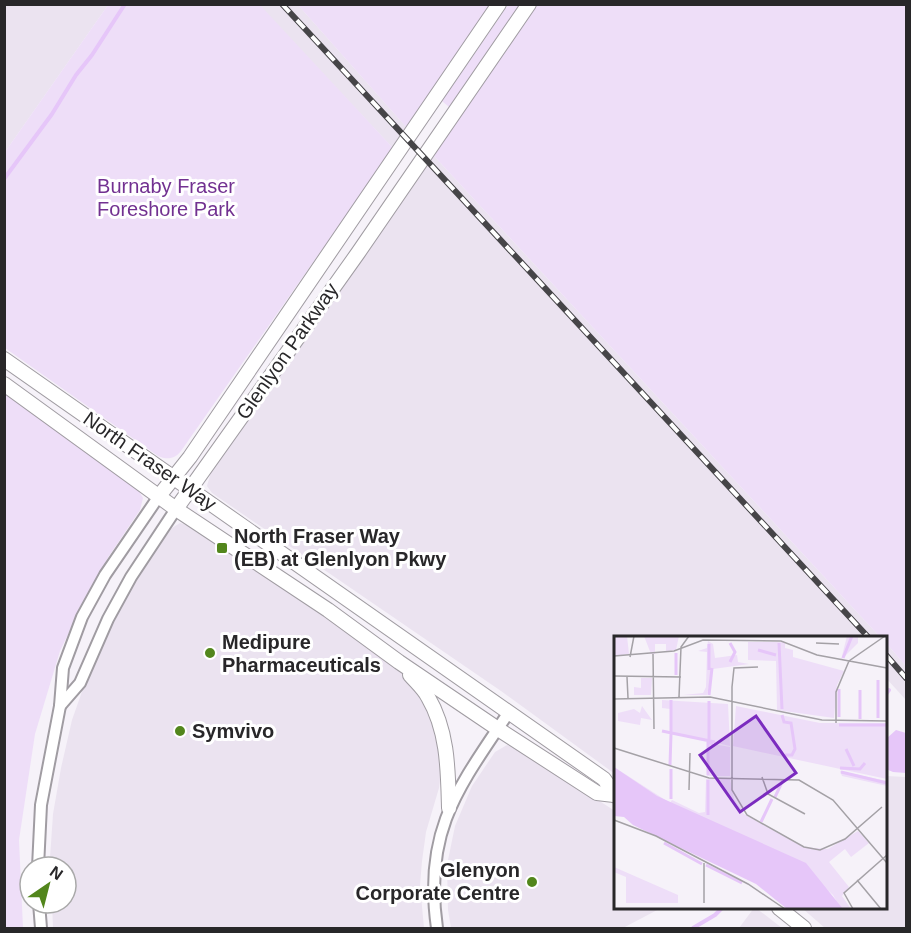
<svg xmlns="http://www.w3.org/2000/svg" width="911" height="933" viewBox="0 0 911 933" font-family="Arial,sans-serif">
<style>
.built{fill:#ebe3f0}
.green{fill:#eedef8}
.water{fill:#e6c6f9}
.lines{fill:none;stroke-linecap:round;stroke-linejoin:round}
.stream{stroke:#e6c6f9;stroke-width:4}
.minor-casing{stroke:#a09ca2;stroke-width:14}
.tertiary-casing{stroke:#a09ca2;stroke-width:16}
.minor{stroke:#fff;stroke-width:10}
.tertiary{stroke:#fff;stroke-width:14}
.rail-casing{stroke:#464548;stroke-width:6}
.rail{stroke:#fff;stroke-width:4;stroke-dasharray:11;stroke-linecap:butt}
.poi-dot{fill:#52861c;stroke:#fff;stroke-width:2}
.labels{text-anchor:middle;stroke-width:6;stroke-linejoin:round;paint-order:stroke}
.park-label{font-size:20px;fill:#723191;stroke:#fff}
.street-label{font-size:20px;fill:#282729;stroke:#fff}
.poi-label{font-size:20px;font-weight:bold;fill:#282729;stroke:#fff;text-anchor:start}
.inset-river{fill:none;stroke:#e6c6f9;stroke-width:3}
.inset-road{fill:none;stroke:#a4a1a6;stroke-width:1.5}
.view{fill:#7b2cbf;fill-opacity:0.15;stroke:#7b2cbf;stroke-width:3}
.inset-edge{fill:none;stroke:#282729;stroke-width:3}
</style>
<rect width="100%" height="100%" fill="#f6f2f9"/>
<g class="built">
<path d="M5,4L108,5L5,152L4,5Z"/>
<path d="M258,5H298L407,128L393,148Z"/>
<path d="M433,155L880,637L616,638L615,774L501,691L212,493L207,486L211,472Z"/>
<path d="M180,523L194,527L389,660L402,671L422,695L438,735L441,772L439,788L426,832L422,861L420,885L424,928H53L52,903H66V867H51L50,858L53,814L61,768L72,720L85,683L118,610L155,552L172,528Z"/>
<path d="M886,643L906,666V700L886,678Z"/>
<path d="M507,745L515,747L615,811L616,908H661L623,928H451L448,910L447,865L455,826L472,786L495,752Z"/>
<path d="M886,776L906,777V928H825L802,908H886Z"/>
<path d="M754,908H756L782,928H739Z"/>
</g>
<g class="green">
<path d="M108,5H260L393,148L181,451C175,459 167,460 158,456L5,348V152Z"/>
<path d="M298,5H493L407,128Z"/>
<path d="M508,5H520L449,107L442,101Z"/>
<path d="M537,5H906V666L886,643V638L880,637L433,155Z"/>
<path d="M4,393L137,488L143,498L140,510L109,556L83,603L60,651L35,734L19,840L23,928H4Z"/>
</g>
<path class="water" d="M896,730L906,733V773L893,772L886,769V739Z"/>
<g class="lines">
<g class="stream">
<path d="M4,179L52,114L76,75L92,55L125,4"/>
<path d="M886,694L889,690"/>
<path d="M693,928L715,915L722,908"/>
</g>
<defs>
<g id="minor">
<path d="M60,706L80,683L108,619L131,577L176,509"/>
<path d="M38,867L41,805L60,706L63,668L82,617L105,575L159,496"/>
<path d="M39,903L41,928"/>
<path d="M437,928C423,831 458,788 509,712"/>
</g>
<g id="tertiary">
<path d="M4,359L604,779L616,796"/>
<path d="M4,384L176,509L328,610L399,662L498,729L597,793L614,795"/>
<path d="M159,496L190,457L499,4"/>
<path d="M176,509L358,253L529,4"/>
<path d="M410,675C416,682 424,689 428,697C448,731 448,770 449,808"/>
<path d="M779,908L804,928"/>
</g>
</defs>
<use href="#minor" class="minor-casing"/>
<use href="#tertiary" class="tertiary-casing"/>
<use href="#minor" class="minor"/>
<use href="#tertiary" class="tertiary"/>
<defs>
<g id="rail">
<path d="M282,4L869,638"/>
<path d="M886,655L906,678"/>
</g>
</defs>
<use href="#rail" class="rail-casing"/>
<use href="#rail" class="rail"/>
</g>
<g class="poi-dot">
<rect x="216" y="542" width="12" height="12" rx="3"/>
<circle cx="210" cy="653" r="6"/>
<circle cx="180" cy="731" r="6"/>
<circle cx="532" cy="882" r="6"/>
</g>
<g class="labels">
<g class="park-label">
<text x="166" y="193">Burnaby Fraser<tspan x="166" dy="23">Foreshore Park</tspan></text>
</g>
<g class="street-label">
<text transform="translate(287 351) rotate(-55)" y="7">Glenlyon Parkway</text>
<text transform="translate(150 461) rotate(35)" y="7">North Fraser Way</text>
</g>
<g class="poi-label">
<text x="234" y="543">North Fraser Way<tspan x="234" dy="23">(EB) at Glenlyon Pkwy</tspan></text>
<text x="222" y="649">Medipure<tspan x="222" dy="23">Pharmaceuticals</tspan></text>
<text x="192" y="738">Symvivo</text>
<text x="520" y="877" text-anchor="end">Glenyon<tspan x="520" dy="23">Corporate Centre</tspan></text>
</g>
</g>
<g transform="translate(614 636)">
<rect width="273" height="273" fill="#f6f2f9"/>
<path d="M0,0H13L15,18L0,20ZM30,0H65L62,14L52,15V8H41V18H37ZM233,0H244V7L227,24ZM94,5L99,8L101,22L123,19L124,26L135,28L99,33L93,59H69L89,57L92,51L93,16L84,15L93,12ZM134,6H171V12L179,14V21L230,35L223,49L220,82L163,74L162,25L134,24ZM27,42H38L37,59H20V51L27,52ZM48,64L114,68L116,110L56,96V73L48,72ZM28,70L38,84L27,82L26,89L4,85V77L20,73L26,77ZM122,70L206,87H273V143L119,110ZM93,107L116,111V140H93ZM0,131L56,167L58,164L85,177L91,176L92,143H116L120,163L130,178L189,211L214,213L244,195L255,207L237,221L231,213L215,226L235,251L228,260L237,273H227L219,259L189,231L76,178L0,138ZM226,135L273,145V150L228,140ZM0,231L64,259V267H12V241L0,236Z" fill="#eedef8"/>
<path d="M0,131L43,160L192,227L229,273H173L142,248L19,189L10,181L0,180Z" fill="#e6c6f9"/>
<path class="inset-river" d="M116,7L121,16L116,26M165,7L168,73M144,14L162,19M62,17V39M229,22L238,0M95,34V8M264,44V82M246,54V83M95,59L98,32M168,79L170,86L177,87L181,113L178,119H171M225,81V53M225,89H273M48,95L101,106M57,96V64M95,104V65M232,113L240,130M56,129L57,98M226,132L246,133L251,127M57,133V163M227,136L273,147M94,139V106L99,108M161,161L169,144M94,179V144M147,186L158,163M50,207L88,228M92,229L128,247"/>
<path class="inset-road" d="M202,7L225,8M39,18L40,93M0,20L60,15L89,4L167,5L203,19L273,32M16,21L20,0M0,40L67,41M13,41L14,62M118,51V154L133,179L190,211L206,214L231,203L268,171M118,51L120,32L144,31M65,61L67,11L75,0M0,63L96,61L208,84L273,85M222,87V56L235,25L271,0M0,112L95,142L185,144L219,164L273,227M148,141L154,158L191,178M75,154L76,117M0,184L42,200L134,248L171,273M90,227V267M243,244L267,273M239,273L230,257L273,219"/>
<path class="view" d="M142,80L182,137L126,176L86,119Z"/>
<rect width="273" height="273" class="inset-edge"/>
</g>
<rect width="911" height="933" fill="none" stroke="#282729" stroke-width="12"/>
<g transform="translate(48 885) rotate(35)"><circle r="28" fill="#ffffff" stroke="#a9a9a9" stroke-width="1.5"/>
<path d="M0-4.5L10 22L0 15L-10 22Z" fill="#52861c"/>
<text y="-9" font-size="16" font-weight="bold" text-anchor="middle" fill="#282729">N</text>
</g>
</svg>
